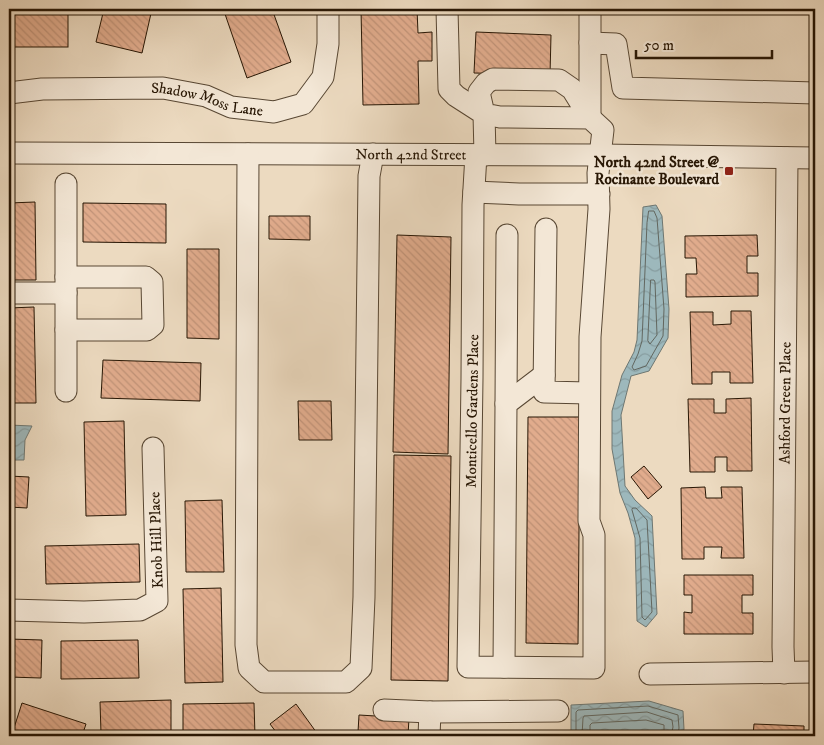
<svg xmlns="http://www.w3.org/2000/svg" width="824" height="745" viewBox="0 0 824 745" font-family="'IM FELL DW Pica',serif">
<style>
.water{fill:url(#water-waves);stroke:#6e7772}
.lines{fill:none;stroke-linecap:round;stroke-linejoin:round}
.shore{stroke:#626760;stroke-width:1}
.building{fill:url(#building-back-hatch);stroke:#271604}
.minor-casing{stroke:#584733;stroke-width:23}
.minor{stroke:#f3e7d6;stroke-width:21}
.poi-dot{fill:#8f2418;stroke:#f3e7d6;stroke-width:2}
.labels{text-anchor:middle;stroke-width:5;stroke-linejoin:round;paint-order:stroke}
.street-label{font-size:15px;fill:#271604;stroke:#f3e7d6}
.poi-label{font-size:15px;font-weight:bold;fill:#271604;stroke:#f3e7d6;text-anchor:end}
</style>
<defs>
<pattern id="water-waves" width="16" height="10" patternUnits="userSpaceOnUse" patternTransform="scale(1.25)"><rect width="16" height="10" fill="#9db8bc"/><path d="M0 5q4-4 8 0t8 0" fill="none" stroke="#879da0"/></pattern>
<pattern id="building-back-hatch" width="6" height="6" patternUnits="userSpaceOnUse" patternTransform="scale(1.25)"><rect width="6" height="6" fill="#e1ac8d"/><path d="M-1 5l2 2M0 0l6 6M5-1l2 2" fill="none" stroke="#c19378"/></pattern>
</defs>
<rect width="100%" height="100%" fill="#ecdac0"/>
<filter id="stains"><feTurbulence type="fractalNoise" baseFrequency=".004" numOctaves="4"/><feColorMatrix values="0 0 0 0 .2 0 0 0 0 .09 0 0 0 0 .02 0 0 0 .5 -.17"/></filter>
<radialGradient id="worn" r=".72"><stop offset=".6" stop-color="#630" stop-opacity="0"/><stop offset="1" stop-color="#630" stop-opacity=".3"/></radialGradient>
<g class="water">
<path d="M656,205L662,216L669,309L668,338L649,371L631,376L621,415L625,486L635,500L652,516L657,614L646,627L637,621L635,538L628,513L620,493L612,449V411L622,375L634,352L637,340L643,207Z"/>
<path d="M9,425L32,426L25,440L24,460H9Z"/>
<path d="M649,701L683,711L684,729L682,736H571V705Z"/>
</g>
<g class="lines">
<g class="shore">
<path d="M649,211H654L657,218L664,309L663,336L646,366L634,370L632,367L638,354L642,341L647,223Z"/>
<path d="M651,280H654L655,282L657,335L650,344L648,341Z"/>
<path d="M633,508H636L647,520L652,612L645,620L642,617L640,538L632,510Z"/>
<path d="M576,736V712L578,710L648,706L678,715L679,728L678,736"/>
<path d="M582,736L583,718L584,716L647,712L672,720L673,727L671,736"/>
<path d="M590,736V725L592,723L646,720L664,725V736"/>
</g>
</g>
<g class="building">
<rect x="9" y="9" width="59" height="38"/>
<path d="M104,9H152L142,53L96,42Z"/>
<path d="M240,9H272L291,62L247,78L225,14Z"/>
<path d="M361,9H417L418,33L432,32V61H418L419,104L363,105Z"/>
<path d="M476,32L551,35L550,75L474,73Z"/>
<path d="M35,202L36,280H9V203Z"/>
<path d="M83,203L166,204V243L83,242Z"/>
<path d="M269,216H310V240L269,239Z"/>
<path d="M397,235L451,237L448,454L393,452Z"/>
<path d="M757,235L758,256H747V273H758V296L686,297V274H697L696,258H685V236Z"/>
<path d="M187,249H219V339L187,338Z"/>
<path d="M34,307L36,403H9V308Z"/>
<path d="M731,311H751L753,383H730V372H712V384H692L690,312H713V325L731,324Z"/>
<path d="M103,360L201,363L200,401L101,398Z"/>
<path d="M751,398L752,471H727V457H715V472H690L688,399H714V413H726V399Z"/>
<path d="M298,401H331L332,440H299Z"/>
<path d="M528,417H580L578,644L526,643Z"/>
<path d="M124,421L126,515L86,516L84,422Z"/>
<path d="M394,455L451,456L448,681L391,680Z"/>
<path d="M644,466L662,487L648,499L631,477Z"/>
<path d="M9,476L29,477L27,508L9,507Z"/>
<path d="M705,487L706,498H722L721,487H742L744,558H721L722,547H704V559H682L681,488Z"/>
<path d="M222,500L224,572H186L185,501Z"/>
<path d="M139,544L140,582L46,584L45,546Z"/>
<path d="M684,575H753V595H742V613H753V634H684V612L692,613V595H684Z"/>
<path d="M221,588L223,682L185,683L183,589Z"/>
<path d="M9,639L42,640L41,678L9,677Z"/>
<path d="M138,640L139,678L61,679V641Z"/>
<path d="M171,700V731L101,733L100,702Z"/>
<path d="M22,703L86,724L82,736H29L13,731Z"/>
<path d="M254,703L255,736H183V704Z"/>
<path d="M296,704L319,736H279L270,724Z"/>
<path d="M359,715L409,718L408,735L358,732Z"/>
<path d="M754,724L804,726V736H753Z"/>
</g>
<g class="lines">
<defs>
<g id="minor">
<path d="M447,9L449,89L456,96L484,114L485,155"/>
<path d="M590,9V118"/>
<path d="M590,43L616,44L623,88L815,93"/>
<path id="s1" d="M9,93L42,89L163,88L206,96L231,107L274,112L303,104L323,77L328,44V9"/>
<path id="s2" d="M9,153L600,155L815,158"/>
<path d="M248,154L246,645L249,668L264,682H346L361,668L364,597L369,176L373,154"/>
<path d="M476,155L473,205L472,378L468,667L594,668V535L589,521L590,337L599,209L598,173L603,130L590,118L572,89L559,80L493,79L486,83L479,92L484,114L500,117L590,118"/>
<path d="M474,192L519,194H599"/>
<path d="M546,229L544,392L589,393"/>
<path d="M9,293H66"/>
<path d="M66,330H147L153,325L152,282L146,277H66"/>
<path d="M66,391V184"/>
<path d="M506,404L507,235"/>
<path d="M9,610L84,612L140,610L157,601L153,448"/>
<path d="M504,667L506,404L544,375"/>
<path id="s3" d="M784,673L783,647L787,158"/>
<path d="M650,674L815,672"/>
<path d="M384,710L430,712L558,711"/>
<path d="M429,736L430,712"/>
</g>
</defs>
<use href="#minor" class="minor-casing"/>
<use href="#minor" class="minor"/>
</g>
<rect class="poi-dot" x="724" y="166" width="10" height="10" rx="2.5"/>
<g class="labels">
<g class="street-label">
<text dy="5" stroke="none"><textPath href="#s1" startOffset="200">Shadow Moss Lane</textPath></text>
<text dy="5" stroke="none"><textPath href="#s2" startOffset="402">North 42nd Street</textPath></text>
<text dy="5" stroke="none"><textPath href="#s3" startOffset="270">Ashford Green Place</textPath></text>
<text transform="translate(472 411) rotate(-89)" y="5">Monticello Gardens Place</text>
<text transform="translate(156 540) rotate(-92)" y="5">Knob Hill Place</text>
</g>
<g class="poi-label">
<text x="719" y="167">North 42nd Street @<tspan x="719" dy="17">Rocinante Boulevard</tspan></text>
</g>
</g>
<rect width="824" height="745" fill="none" stroke="#ecdac0" stroke-width="30"/>
<rect x="10" y="10" width="804" height="725" fill="none" stroke="#271604" stroke-width="2.5"/>
<rect x="15" y="15" width="794" height="715" fill="none" stroke="#271604"/>
<path d="M636 50v8h136v-8" fill="none" stroke="#271604" stroke-width="2.5"/>
<text x="644" y="50" font-size="15" fill="#271604" stroke="#f3e7d6" stroke-width="4" paint-order="stroke">50 m</text>
<rect width="100%" height="100%" filter="url(#stains)"/>
<rect width="100%" height="100%" fill="url(#worn)"/>
</svg>
